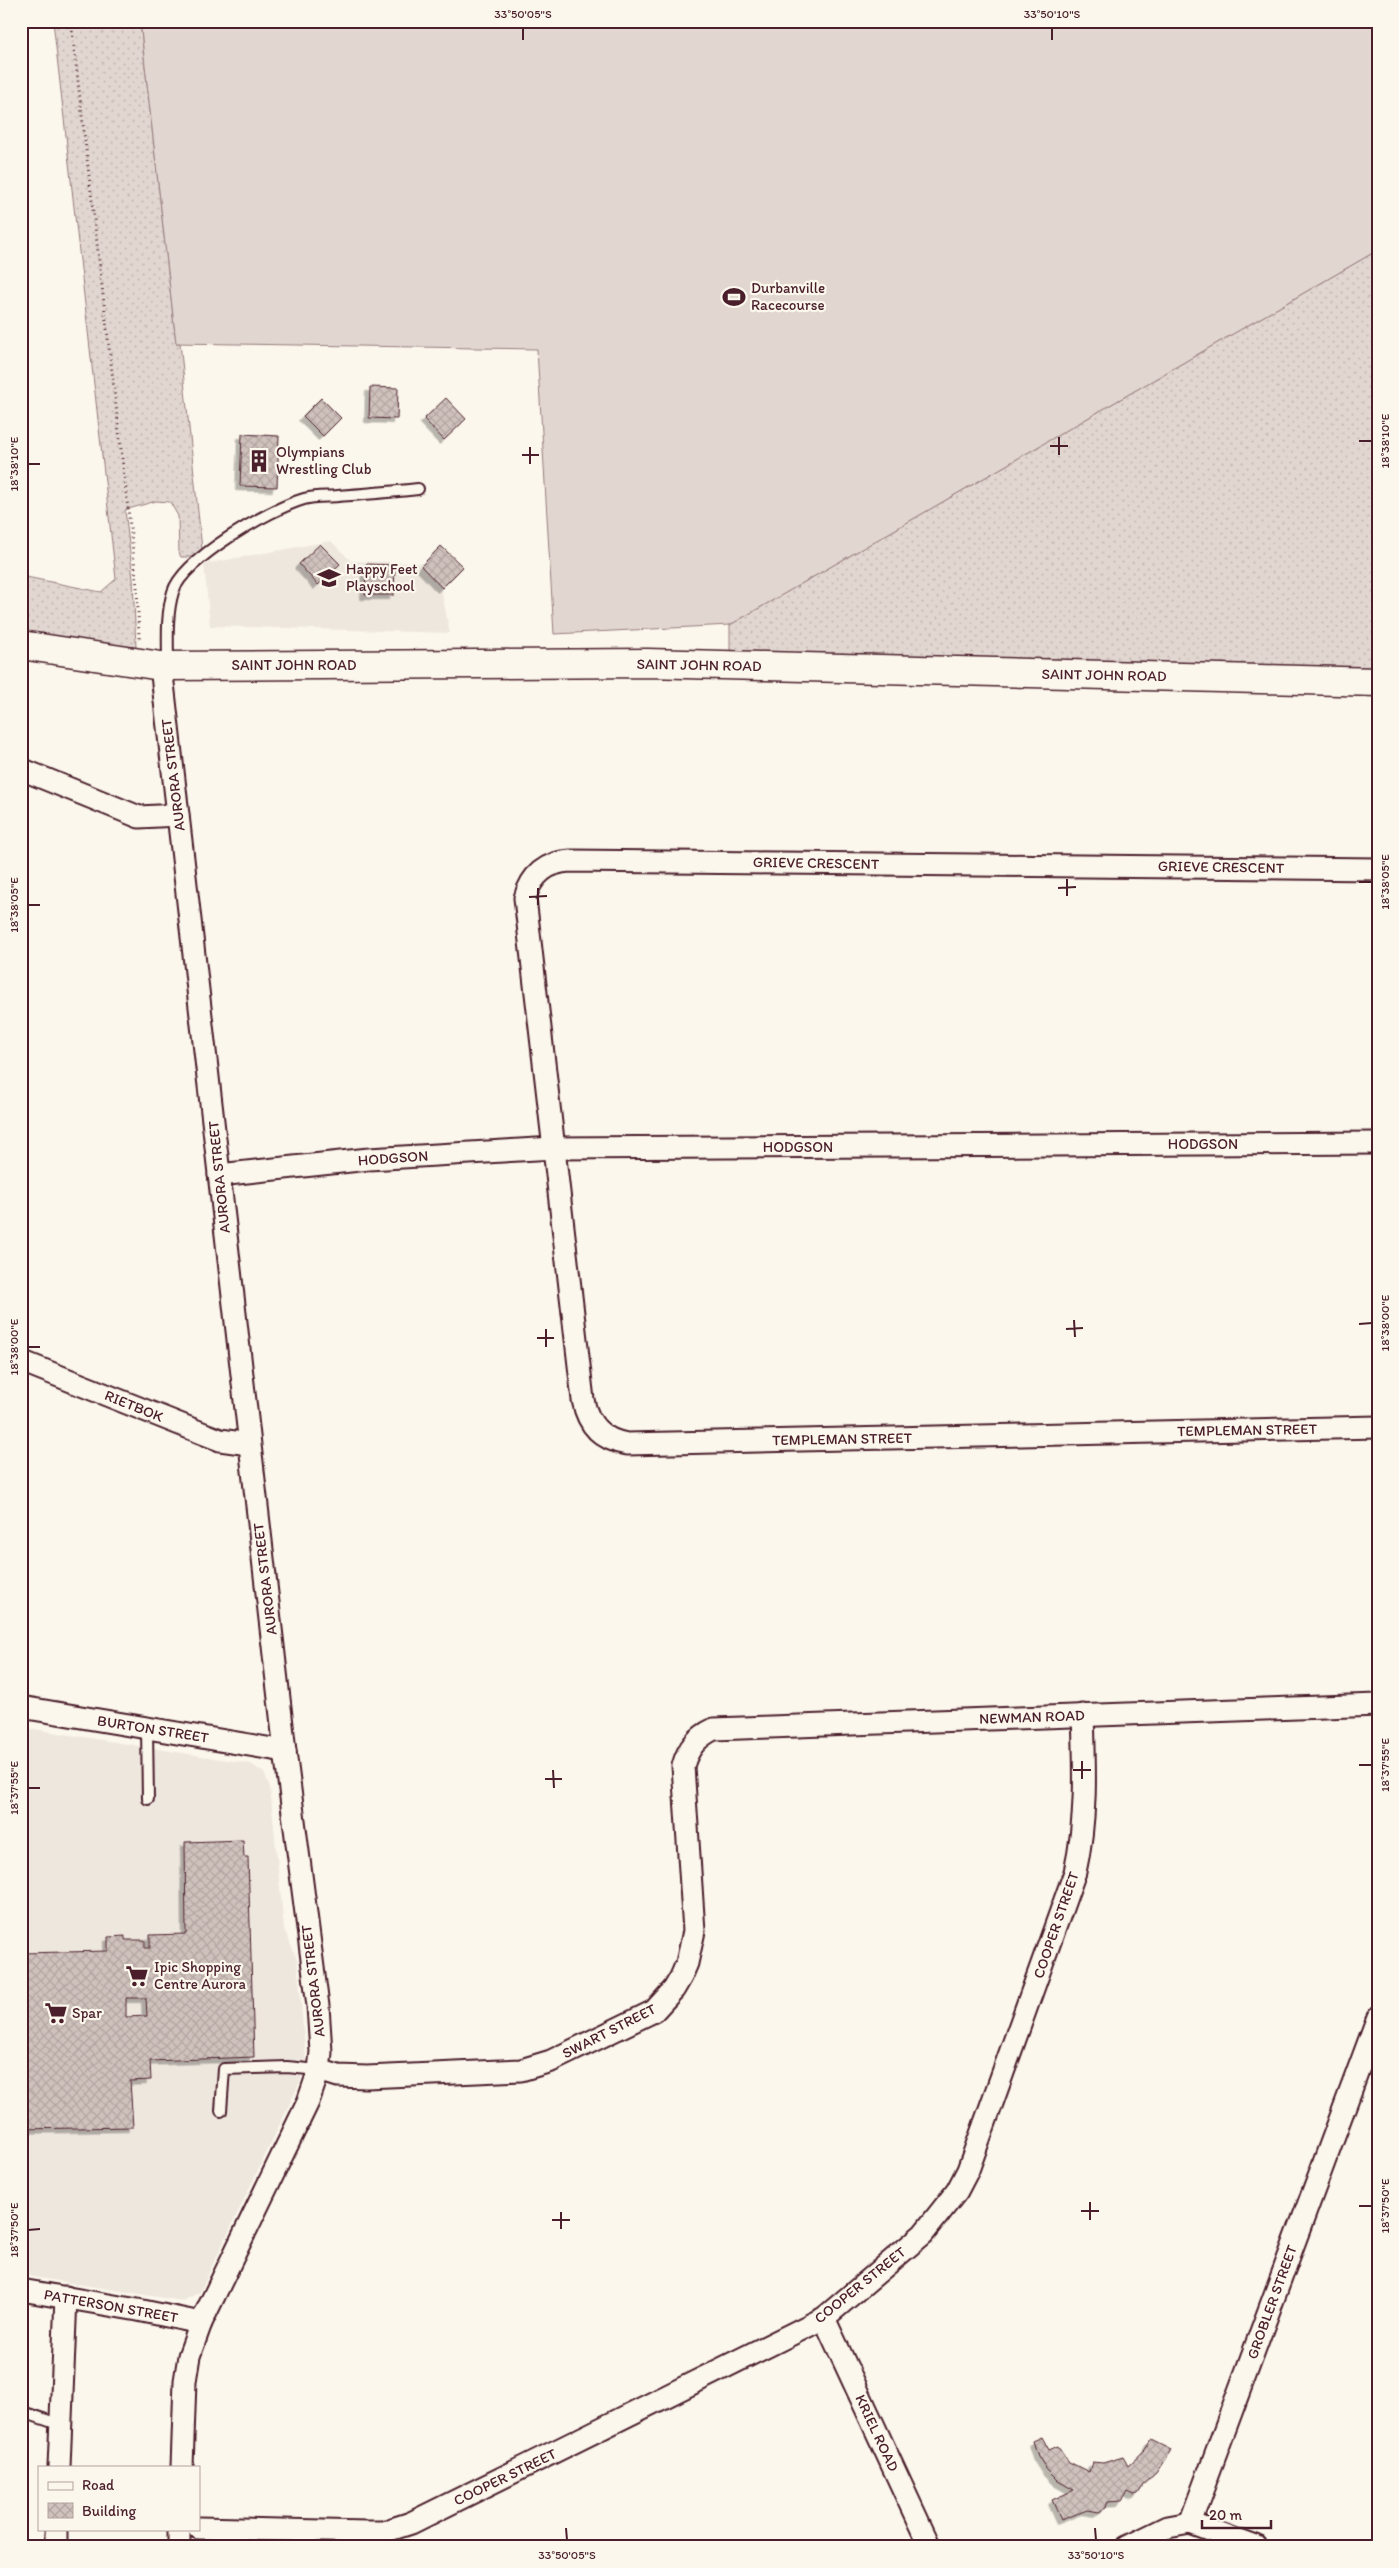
<svg xmlns="http://www.w3.org/2000/svg" width="1399" height="2568" viewBox="0 0 1399 2568" font-family="Itim,sans-serif">
<style>
.built{fill:#eee7de}
.grass{fill:url(#grass-dots);stroke:#967b7e}
.pitch{fill:#e2d7d0;stroke:#967b7e}
.building{fill:url(#building-cross-hatch);stroke:#4a1f2b;fill-rule:evenodd;filter:url(#shadow)}
.lines{fill:none;stroke-linecap:round;stroke-linejoin:round}
.lane-casing{stroke:#4a1f2b;stroke-width:14}
.street-casing{stroke:#4a1f2b;stroke-width:25}
.secondary-casing{stroke:#4a1f2b;stroke-width:31}
.path{stroke:#4a1f2b;stroke-width:3;stroke-dasharray:1 4;stroke-linecap:butt}
.lane{stroke:#fbf7ec;stroke-width:10}
.street{stroke:#fbf7ec;stroke-width:21}
.secondary{stroke:#fbf7ec;stroke-width:28}
.ticks{fill:none;stroke:#4a1f2b;stroke-width:2}
.labels{text-anchor:middle;stroke-width:4.5;stroke-linejoin:round;paint-order:stroke}
.poi-label{font-size:15px;fill:#4a1f2b;stroke:#fbf7ec;text-anchor:start}
.street-label{font-size:15px;fill:#4a1f2b;stroke:#fbf7ec}
.neatline{fill:none;stroke:#4a1f2b;stroke-width:2}
.ticks-label{font-size:12px;text-anchor:middle;fill:#4a1f2b}
</style>
<defs>
<pattern id="grass-dots" width="8" height="8" patternUnits="userSpaceOnUse" patternTransform="scale(1.25)"><rect width="8" height="8" fill="#e2d7d0"/><path d="M2 2h.1M6 6h.1" fill="none" stroke="#c3b8b3" stroke-width="1.8" stroke-linecap="round"/></pattern>
<pattern id="building-cross-hatch" width="8" height="8" patternUnits="userSpaceOnUse" patternTransform="scale(1.25)"><rect width="8" height="8" fill="#cfc2bc"/><path d="M0 0l8 8M0 8l8-8" fill="none" stroke="#b3a6a2"/></pattern>
<filter id="shadow"><feDropShadow dx="-4.5" dy="4.5" stdDeviation="0" flood-color="#0004"/></filter>
</defs>
<rect width="100%" height="100%" fill="#fbf7ec"/>
<filter id="ink" filterUnits="userSpaceOnUse"><feTurbulence type="fractalNoise" baseFrequency=".02" numOctaves="2"/><feDisplacementMap in="SourceGraphic" scale="10" xChannelSelector="R" yChannelSelector="G"/><feConvolveMatrix kernelMatrix="1 2 1 2 8 2 1 2 1" color-interpolation-filters="sRGB"/></filter>
<g filter="url(#ink)">
<g class="built">
<path d="M331,541L351,561L424,563L441,546L463,567L441,589L450,633L210,626L204,564Z"/>
<path d="M21,1727L251,1764L264,1773L270,1787L284,1929L297,1959L306,2059L300,2082L200,2292L183,2301L21,2275Z"/>
</g>
<g class="grass">
<path d="M53,21H140L176,343H180L202,549L193,557H181L179,553L178,516L170,502L156,501L125,510L133,579L136,648L21,632V576L101,592L116,579Z"/>
<path d="M1378,250V670L730,653V625Z"/>
</g>
<path class="pitch" d="M140,21H1378V250L730,625L554,634L537,349L176,343Z"/>
<g class="building">
<path d="M370,387L398,388L397,419L369,418Z"/>
<path d="M321,398L341,418L323,436L303,416Z"/>
<path d="M446,398L466,419L444,440L424,419Z"/>
<path d="M242,434L279,436L277,487L240,486Z"/>
<path d="M320,544L340,564L318,585L299,564Z"/>
<path d="M441,546L463,567L442,588L421,566Z"/>
<path d="M366,564L395,565L394,595H365Z"/>
<path d="M243,1840L244,1857H248L254,2057L150,2061L151,2080L130,2081L133,2127L21,2129V1953L108,1951V1937L125,1936V1940H145V1948H150V1935L186,1934L185,1842ZM126,1998H146L147,2016L126,2017Z"/>
<path d="M1042,2437L1049,2450L1058,2446L1069,2462L1089,2472L1092,2462L1103,2463L1123,2457L1128,2466L1145,2450L1151,2440L1171,2450L1156,2473L1142,2485V2488L1138,2494L1134,2495L1128,2492L1122,2501L1108,2502L1106,2507L1098,2512L1087,2510L1061,2520L1052,2500L1074,2490L1058,2481L1047,2470L1038,2456L1033,2441Z"/>
</g>
<g class="lines">
<defs>
<g id="lane">
<path d="M168,665C168,641 166,615 173,592C183,559 270,509 304,499C314,496 327,497 338,496C364,494 391,492 418,489"/>
<path d="M147,1728L148,1799"/>
<path d="M221,2111L224,2069L287,2067L319,2070"/>
<path d="M26,2413L61,2425"/>
</g>
<g id="street">
<path d="M161,666L285,1751L318,2006L321,2052L319,2070L308,2102L201,2323L189,2356L185,2381L182,2467"/>
<path d="M21,769L139,817L178,815"/>
<path d="M1378,869L570,861C546,862 531,876 525,898L583,1400C588,1425 602,1440 627,1444L1378,1427"/>
<path d="M219,1175L369,1159L554,1148L1378,1143"/>
<path d="M21,1361L202,1433L220,1440L249,1444"/>
<path d="M21,1707L285,1751"/>
<path d="M319,2070L338,2076L367,2077L521,2070L551,2061L654,2011L674,1989L681,1977L687,1963L694,1931L683,1766C688,1748 697,1737 714,1729L1378,1705"/>
<path d="M21,2290L138,2310L201,2323"/>
<path d="M824,2318L930,2547"/>
<path d="M59,2467L66,2297"/>
<path d="M1190,2523L1378,2017"/>
<path d="M199,2528L367,2532H383L411,2523L824,2318L923,2234L957,2191L968,2170L1075,1872C1087,1819 1085,1768 1083,1715"/>
<path d="M56,2547V2529"/>
<path d="M179,2547V2529"/>
<path d="M1127,2547L1168,2527L1190,2523L1256,2547"/>
</g>
<path id="secondary" d="M21,645L161,666L647,663L1378,682"/>
</defs>
<use href="#lane" class="lane-casing"/>
<use href="#street" class="street-casing"/>
<use href="#secondary" class="secondary-casing"/>
<path class="path" d="M71,21L137,586L139,639"/>
<use href="#lane" class="lane"/>
<use href="#street" class="street"/>
<use href="#secondary" class="secondary"/>
</g>
</g>
<path class="ticks" d="M523,28V40M1052,28V40M1059,437V455M1359,441H1372M1050,446H1068M530,447V464M522,455H539M28,464H40M1067,879V896M1359,882H1372M538,888V905M1058,888L1076,887M529,897L547,896M28,905H40M1074,1320L1075,1337M1359,1324L1372,1323M546,1329V1347M1066,1329L1083,1328M537,1338H554M28,1347H40M1082,1761V1779M1359,1765H1372M553,1770L554,1788M1073,1770H1091M545,1779H562M28,1788H40M1090,2202V2220M1359,2206H1372M1081,2211H1099M561,2212V2229M552,2220H570M28,2230L40,2229M566,2528L567,2540M1095,2528L1096,2540"/>
<defs>
<symbol id="stadium-bare" viewBox="-9 -9 18 18"><path d="M0-5a6.5 5 0 1 0 0 10a6.5 5 0 1 0 0-10ZM-3.5-1.8h7v3.6h-7Z" fill="#4a1f2b" stroke="#fbf7ec" stroke-width="2.5" paint-order="stroke"/></symbol>
<symbol id="building-bare" viewBox="-9 -9 18 18"><path d="M-4-6H4V6H1V3H-1V6H-4ZM-2.5-4.3h1.7v1.8h-1.7ZM.8-4.3h1.7v1.8H.8ZM-2.5-1h1.7V.8h-1.7ZM.8-1h1.7V.8H.8Z" fill="#4a1f2b" stroke="#fbf7ec" stroke-width="2.5" paint-order="stroke"/></symbol>
<symbol id="school-bare" viewBox="-9 -9 18 18"><path d="M0-5L7-2L0 1L-7-2ZM-4 1L0 2.5L4 1V4Q0 6-4 4Z" fill="#4a1f2b" stroke="#fbf7ec" stroke-width="2.5" paint-order="stroke"/></symbol>
<symbol id="supermarket-bare" viewBox="-9 -9 18 18"><path d="M-6-5.5h2.5l.6 2H6L4.5 2H-2.5L-4.4-4H-6ZM-1.5 3.2a1.3 1.3 0 1 0 .1 0ZM3 3.2a1.3 1.3 0 1 0 .1 0Z" fill="#4a1f2b" stroke="#fbf7ec" stroke-width="2.5" paint-order="stroke"/></symbol>
</defs>
<g fill-rule="evenodd">
<use href="#stadium-bare" x="718" y="281" width="32" height="32"/>
<use href="#building-bare" x="243" y="445" width="32" height="32"/>
<use href="#school-bare" x="313" y="562" width="32" height="32"/>
<use href="#supermarket-bare" x="121" y="1960" width="32" height="32"/>
<use href="#supermarket-bare" x="40" y="1997" width="32" height="32"/>
</g>
<g class="labels">
<g class="poi-label">
<text x="751" y="293">Durbanville<tspan x="751" dy="17">Racecourse</tspan></text>
<text x="276" y="457">Olympians<tspan x="276" dy="17">Wrestling Club</tspan></text>
<text x="346" y="574">Happy Feet<tspan x="346" dy="17">Playschool</tspan></text>
<text x="154" y="1972">Ipic Shopping<tspan x="154" dy="17">Centre Aurora</tspan></text>
<text x="72" y="2018">Spar</text>
</g>
<g class="street-label">
<text x="294" y="670">SAINT JOHN ROAD</text>
<text transform="translate(699 665) rotate(1)" y="5">SAINT JOHN ROAD</text>
<text transform="translate(1104 675) rotate(1)" y="5">SAINT JOHN ROAD</text>
<text transform="translate(173 775) rotate(-97)" y="5">AURORA STREET</text>
<text transform="translate(816 863) rotate(1)" y="5">GRIEVE CRESCENT</text>
<text transform="translate(1221 867) rotate(1)" y="5">GRIEVE CRESCENT</text>
<text x="1203" y="1149">HODGSON</text>
<text x="798" y="1152">HODGSON</text>
<text transform="translate(393 1158) rotate(-4)" y="5">HODGSON</text>
<text transform="translate(219 1177) rotate(-96)" y="5">AURORA STREET</text>
<text transform="translate(134 1406) rotate(22)" y="5">RIETBOK</text>
<text transform="translate(1247 1430) rotate(-1)" y="5">TEMPLEMAN STREET</text>
<text transform="translate(842 1439) rotate(-1)" y="5">TEMPLEMAN STREET</text>
<text transform="translate(265 1579) rotate(-97)" y="5">AURORA STREET</text>
<text transform="translate(1032 1717) rotate(-2)" y="5">NEWMAN ROAD</text>
<text transform="translate(153 1729) rotate(9)" y="5">BURTON STREET</text>
<text transform="translate(1056 1925) rotate(-71)" y="5">COOPER STREET</text>
<text transform="translate(313 1981) rotate(-97)" y="5">AURORA STREET</text>
<text transform="translate(609 2031) rotate(-27)" y="5">SWART STREET</text>
<text transform="translate(860 2285) rotate(-39)" y="5">COOPER STREET</text>
<text transform="translate(1272 2302) rotate(-70)" y="5">GROBLER STREET</text>
<text transform="translate(111 2306) rotate(10)" y="5">PATTERSON STREET</text>
<text transform="translate(877 2433) rotate(65)" y="5">KRIEL ROAD</text>
<text transform="translate(505 2477) rotate(-26)" y="5">COOPER STREET</text>
</g>
</g>
<rect width="1399" height="2568" fill="none" stroke="#fbf7ec" stroke-width="55"/>
<rect x="38" y="2466" width="162" height="65" fill="#fbf7ec" stroke="#b4a19f"/>
<rect x="48" y="2482" width="25" height="8" fill="#fbf7ec" stroke="#b4a19f"/>
<text x="82" y="2490" font-size="15" fill="#4a1f2b">Road</text>
<rect x="48" y="2503" width="25" height="15" fill="url(#building-cross-hatch)" stroke="#b4a19f"/>
<text x="82" y="2516" font-size="15" fill="#4a1f2b">Building</text>
<path d="M1202 2520v8h69v-8" fill="none" stroke="#4a1f2b" stroke-width="2.5"/>
<text x="1209" y="2520" font-size="15" fill="#4a1f2b" stroke="#fbf7ec" stroke-width="4" paint-order="stroke">20 m</text>
<rect x="28" y="28" width="1344" height="2512" class="neatline"/>
<g class="ticks-label">
<text x="523" y="18">33°50'05"S</text>
<text x="1052" y="18">33°50'10"S</text>
<text transform="translate(1385 441) rotate(-90)" y="4">18°38'10"E</text>
<text transform="translate(14 464) rotate(-90)" y="4">18°38'10"E</text>
<text transform="translate(1385 882) rotate(-90)" y="4">18°38'05"E</text>
<text transform="translate(14 905) rotate(-90)" y="4">18°38'05"E</text>
<text transform="translate(1385 1323) rotate(-90)" y="4">18°38'00"E</text>
<text transform="translate(14 1347) rotate(-90)" y="4">18°38'00"E</text>
<text transform="translate(1385 1765) rotate(-90)" y="4">18°37'55"E</text>
<text transform="translate(14 1788) rotate(-90)" y="4">18°37'55"E</text>
<text transform="translate(1385 2206) rotate(-90)" y="4">18°37'50"E</text>
<text transform="translate(14 2230) rotate(-90)" y="4">18°37'50"E</text>
<text x="567" y="2559">33°50'05"S</text>
<text x="1096" y="2559">33°50'10"S</text>
</g>
</svg>
